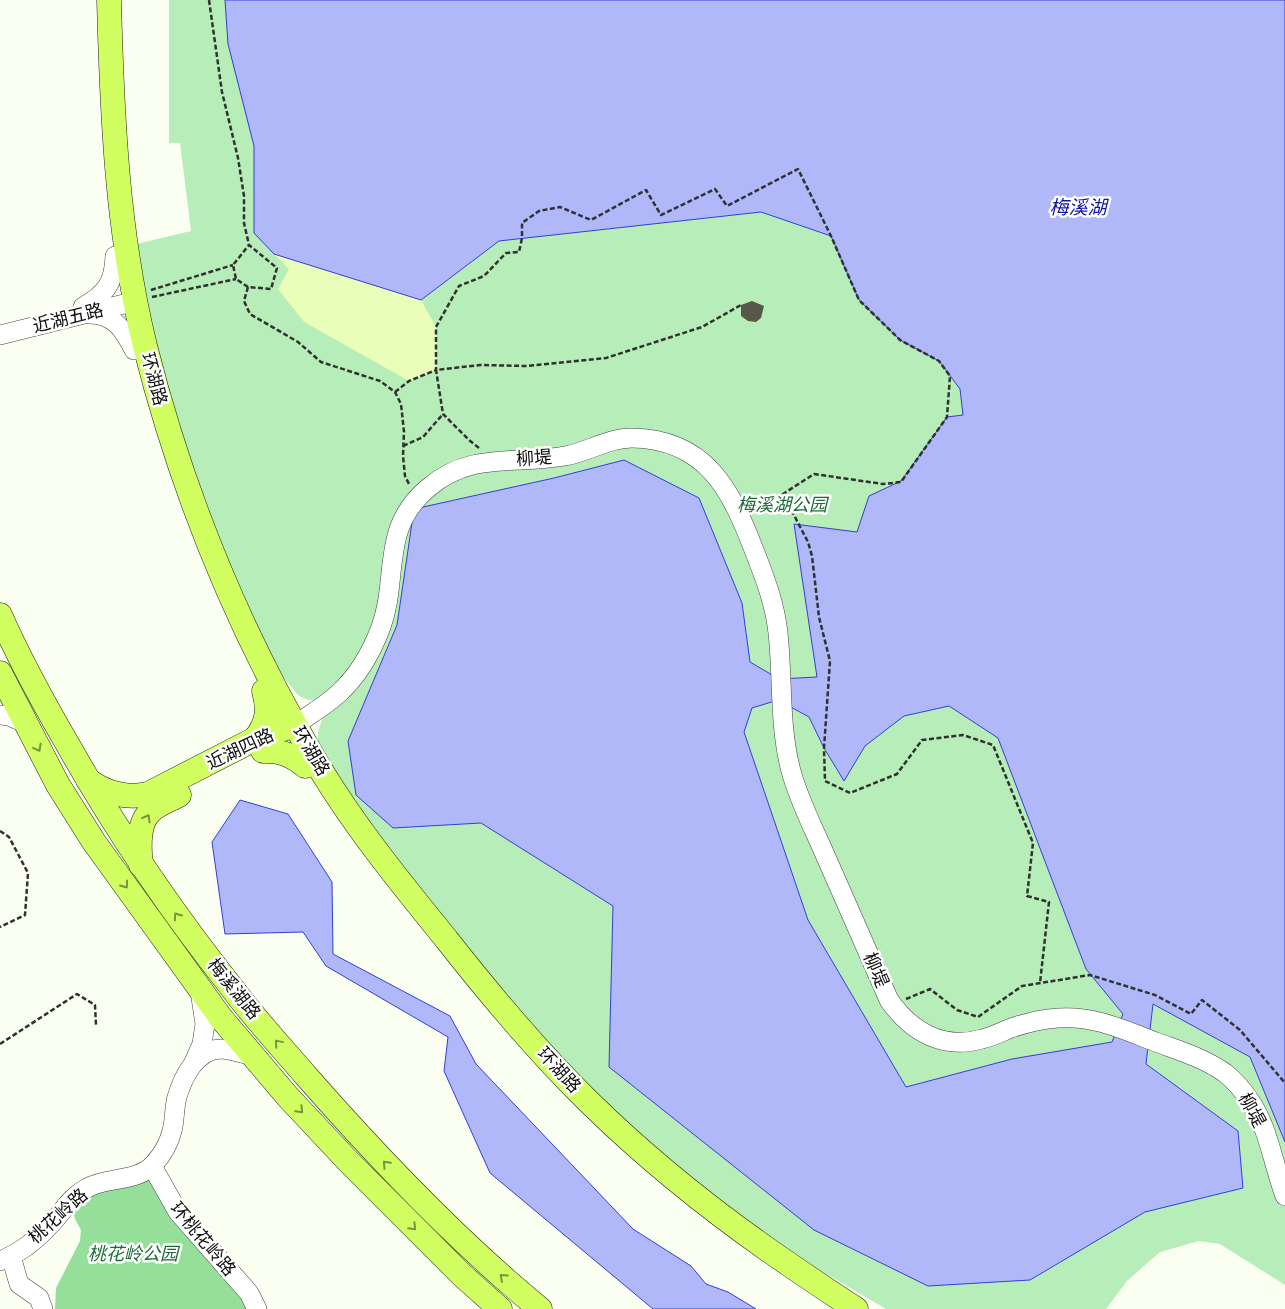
<svg xmlns="http://www.w3.org/2000/svg" width="1285" height="1309" viewBox="0 0 1285 1309" font-family="'Zilla Slab','Noto Sans SC',serif">
<style>
.green{fill:#b7edb8}
.forest{fill:#95df9b}
.sand{fill:#e9feb9}
.water{fill:#b1b8fa;stroke:#333ed7;fill-rule:evenodd}
.building{fill:#58574a}
.lines{fill:none;stroke-linecap:round;stroke-linejoin:round}
.minor-casing{stroke:#424242;stroke-width:20}
.major-casing{stroke:#202020;stroke-width:25}
.path{stroke:#313131;stroke-width:2.5;stroke-dasharray:5 2.5;stroke-linecap:butt}
.minor{stroke:#fff;stroke-width:19}
.major{stroke:#d1ff61;stroke-width:24}
.oneway{stroke:#7a933c}
.labels{text-anchor:middle;stroke-width:5;stroke-linejoin:round;paint-order:stroke}
.street-label{font-size:18px;fill:#0f0f0f;stroke:#fff}
.park-label{font-size:18px;font-style:italic;fill:#1a6c35;stroke:#fff}
.water-label{font-size:19px;font-style:italic;fill:#0e13aa;stroke:#fff}
</style>
<rect width="100%" height="100%" fill="#fafff1"/>
<path class="green" d="M169,0H1285V1285L1220,1244L1199,1241L1160,1252L1127,1281L1106,1309H886L781,1247L694,1181L591,1090L454,937L354,808L318,743V732L324,713L317,701L308,700L298,695L276,668L220,553L166,393L132,245L191,231L180,143H169Z"/>
<path class="forest" d="M146,1179L152,1181L250,1309H55L56,1288L80,1241L81,1230L75,1219L73,1211L96,1191Z"/>
<path class="sand" d="M274,254L421,300L436,327V370L409,381L304,322L278,289L289,269Z"/>
<g class="water">
<path d="M225,0H1285V1142L1250,1057L1153,1004L1146,1064L1238,1131L1243,1188L1145,1212L1030,1280L928,1286L814,1230L609,1067L613,906L481,823L393,828L356,795L348,741L397,625L414,509L554,478L624,460L699,498L742,603L750,662L779,679L817,677L794,524L857,532L869,496L901,481L947,417L963,415L960,389L939,361L900,340L859,300L831,236L761,212L499,241L421,300L274,254L254,233V146L228,44ZM778,700L809,717L824,748L844,781L865,746L904,716L949,706L998,738L1086,969L1123,1014L1112,1042L1012,1059L906,1087L808,920L744,732L752,708Z"/>
<path d="M240,800L288,814L332,882L333,954L450,1016L476,1064L633,1229L691,1266L706,1284L728,1292L756,1309H653L490,1173L444,1071L448,1037L326,966L303,932L225,934L212,842Z"/>
</g>
<path class="building" d="M752,301L764,306L761,318L756,322L748,321L741,316V305Z"/>
<g class="lines">
<defs>
<g id="minor">
<path d="M83,307C106,294 114,283 115,256"/>
<path d="M90,314C114,314 124,330 134,350"/>
<path d="M0,335L136,301"/>
<path d="M0,715L9,716L25,723"/>
<path d="M295,725C309,715 325,706 338,694C357,677 372,651 381,627C399,577 380,528 428,488C471,451 515,465 565,456C588,452 608,438 632,438C706,439 731,490 754,550C765,578 775,604 778,633C783,679 779,726 791,771C799,801 814,829 826,857C847,904 868,952 889,1000C911,1032 943,1050 982,1039C992,1037 1001,1032 1011,1028C1026,1023 1042,1019 1058,1018C1093,1015 1124,1030 1156,1042C1180,1051 1204,1058 1225,1073C1235,1081 1243,1090 1250,1101C1268,1126 1274,1167 1285,1196"/>
<path d="M194,1062L202,1044L205,1024L200,991"/>
<path d="M152,1166L178,1212L249,1293L257,1309"/>
<path d="M11,1256L19,1284L39,1298L43,1309"/>
<path d="M0,1261C18,1254 36,1240 49,1226C62,1213 70,1197 87,1188C108,1176 136,1183 154,1164C162,1155 169,1143 172,1131C175,1120 174,1108 177,1097C183,1077 196,1050 220,1049C231,1049 243,1054 253,1056"/>
</g>
<g id="major">
<path d="M109,0C112,116 117,232 145,346C181,489 237,627 312,755C350,821 399,881 447,940C491,996 537,1051 588,1101C650,1162 718,1216 790,1265C812,1280 834,1295 856,1309"/>
<path d="M0,615C20,660 43,702 68,745C116,830 171,911 232,988C255,1019 282,1048 307,1077C379,1159 455,1239 540,1309"/>
<path d="M0,673L58,785L94,842L221,1018L288,1097L348,1161L463,1276L500,1309"/>
<path d="M255,739C268,723 269,710 264,691"/>
<path d="M263,751C280,750 292,755 305,766"/>
<path d="M88,780C105,793 127,799 148,794L255,739L295,725"/>
<path d="M141,865C139,848 137,823 151,811C158,804 170,800 179,795"/>
</g>
</defs>
<use href="#minor" class="minor-casing"/>
<use href="#major" class="major-casing"/>
<g class="path">
<path d="M209,0L222,92L238,158L244,196V223L249,245L277,268L271,289L248,287L244,301L250,314L298,342L321,362L380,381L395,392L401,404L404,432L403,456L405,476L409,484"/>
<path d="M248,287L236,279L233,265L249,245"/>
<path d="M151,290L233,265"/>
<path d="M152,297L236,279"/>
<path d="M395,392L409,381L436,370V327L459,286L484,276L506,253L519,252L522,238V223L539,211L560,207L591,220L646,190L661,215L715,189L727,206L798,169L831,236L859,300L900,340L939,361L950,376L947,417L901,482L883,484L814,474L783,494L808,542L812,556L819,617L830,661L824,748L825,781L850,793L897,774L922,740L963,735L993,745L1033,843L1027,896L1049,902L1040,983"/>
<path d="M403,446L423,437L443,414"/>
<path d="M479,448L469,440L443,414L436,370L480,365L527,366L606,358L702,327L741,305"/>
<path d="M0,831L9,837L28,873L25,915L0,927"/>
<path d="M906,999L930,989L957,1010L978,1017L1022,986L1090,975L1155,995L1191,1014L1202,1000L1240,1030L1285,1083"/>
<path d="M0,1044L77,994L95,1005L96,1025"/>
</g>
<use href="#minor" class="minor"/>
<use href="#major" class="major"/>
</g>
<defs><path id="oneway-chevron" d="M-2-3.5L2.5 0L-2 3.5" fill="none" stroke-width="1.6" stroke-linecap="round" stroke-linejoin="round" transform="scale(1.25)"/></defs>
<g class="oneway">
<use href="#oneway-chevron" transform="translate(38 748) rotate(61)"/>
<use href="#oneway-chevron" transform="translate(147 818) rotate(-61)"/>
<use href="#oneway-chevron" transform="translate(125 885) rotate(55)"/>
<use href="#oneway-chevron" transform="translate(177 916) rotate(-125)"/>
<use href="#oneway-chevron" transform="translate(278 1043) rotate(-130)"/>
<use href="#oneway-chevron" transform="translate(300 1110) rotate(46)"/>
<use href="#oneway-chevron" transform="translate(386 1164) rotate(-133)"/>
<use href="#oneway-chevron" transform="translate(413 1227) rotate(45)"/>
<use href="#oneway-chevron" transform="translate(503 1277) rotate(-138)"/>
</g>
<g class="labels">
<g class="street-label">
<text transform="translate(68 318) rotate(-14)" y="6">近湖五路</text>
<text transform="translate(154 379) rotate(75)" y="6">环湖路</text>
<text transform="translate(534 458) rotate(-4)" y="6">柳堤</text>
<text transform="translate(240 749) rotate(-25)" y="6">近湖四路</text>
<text transform="translate(311 751) rotate(59)" y="6">环湖路</text>
<text transform="translate(876 970) rotate(66)" y="6">柳堤</text>
<text transform="translate(234 989) rotate(51)" y="6">梅溪湖路</text>
<text transform="translate(559 1070) rotate(47)" y="6">环湖路</text>
<text transform="translate(1252 1110) rotate(61)" y="6">柳堤</text>
<text transform="translate(58 1216) rotate(-42)" y="6">桃花岭路</text>
<text transform="translate(203 1239) rotate(50)" y="6">环桃花岭路</text>
</g>
<g class="park-label">
<text x="782" y="511">梅溪湖公园</text>
<text x="133" y="1260">桃花岭公园</text>
</g>
<g class="water-label">
<text x="1078" y="214">梅溪湖</text>
</g>
</g>
</svg>
